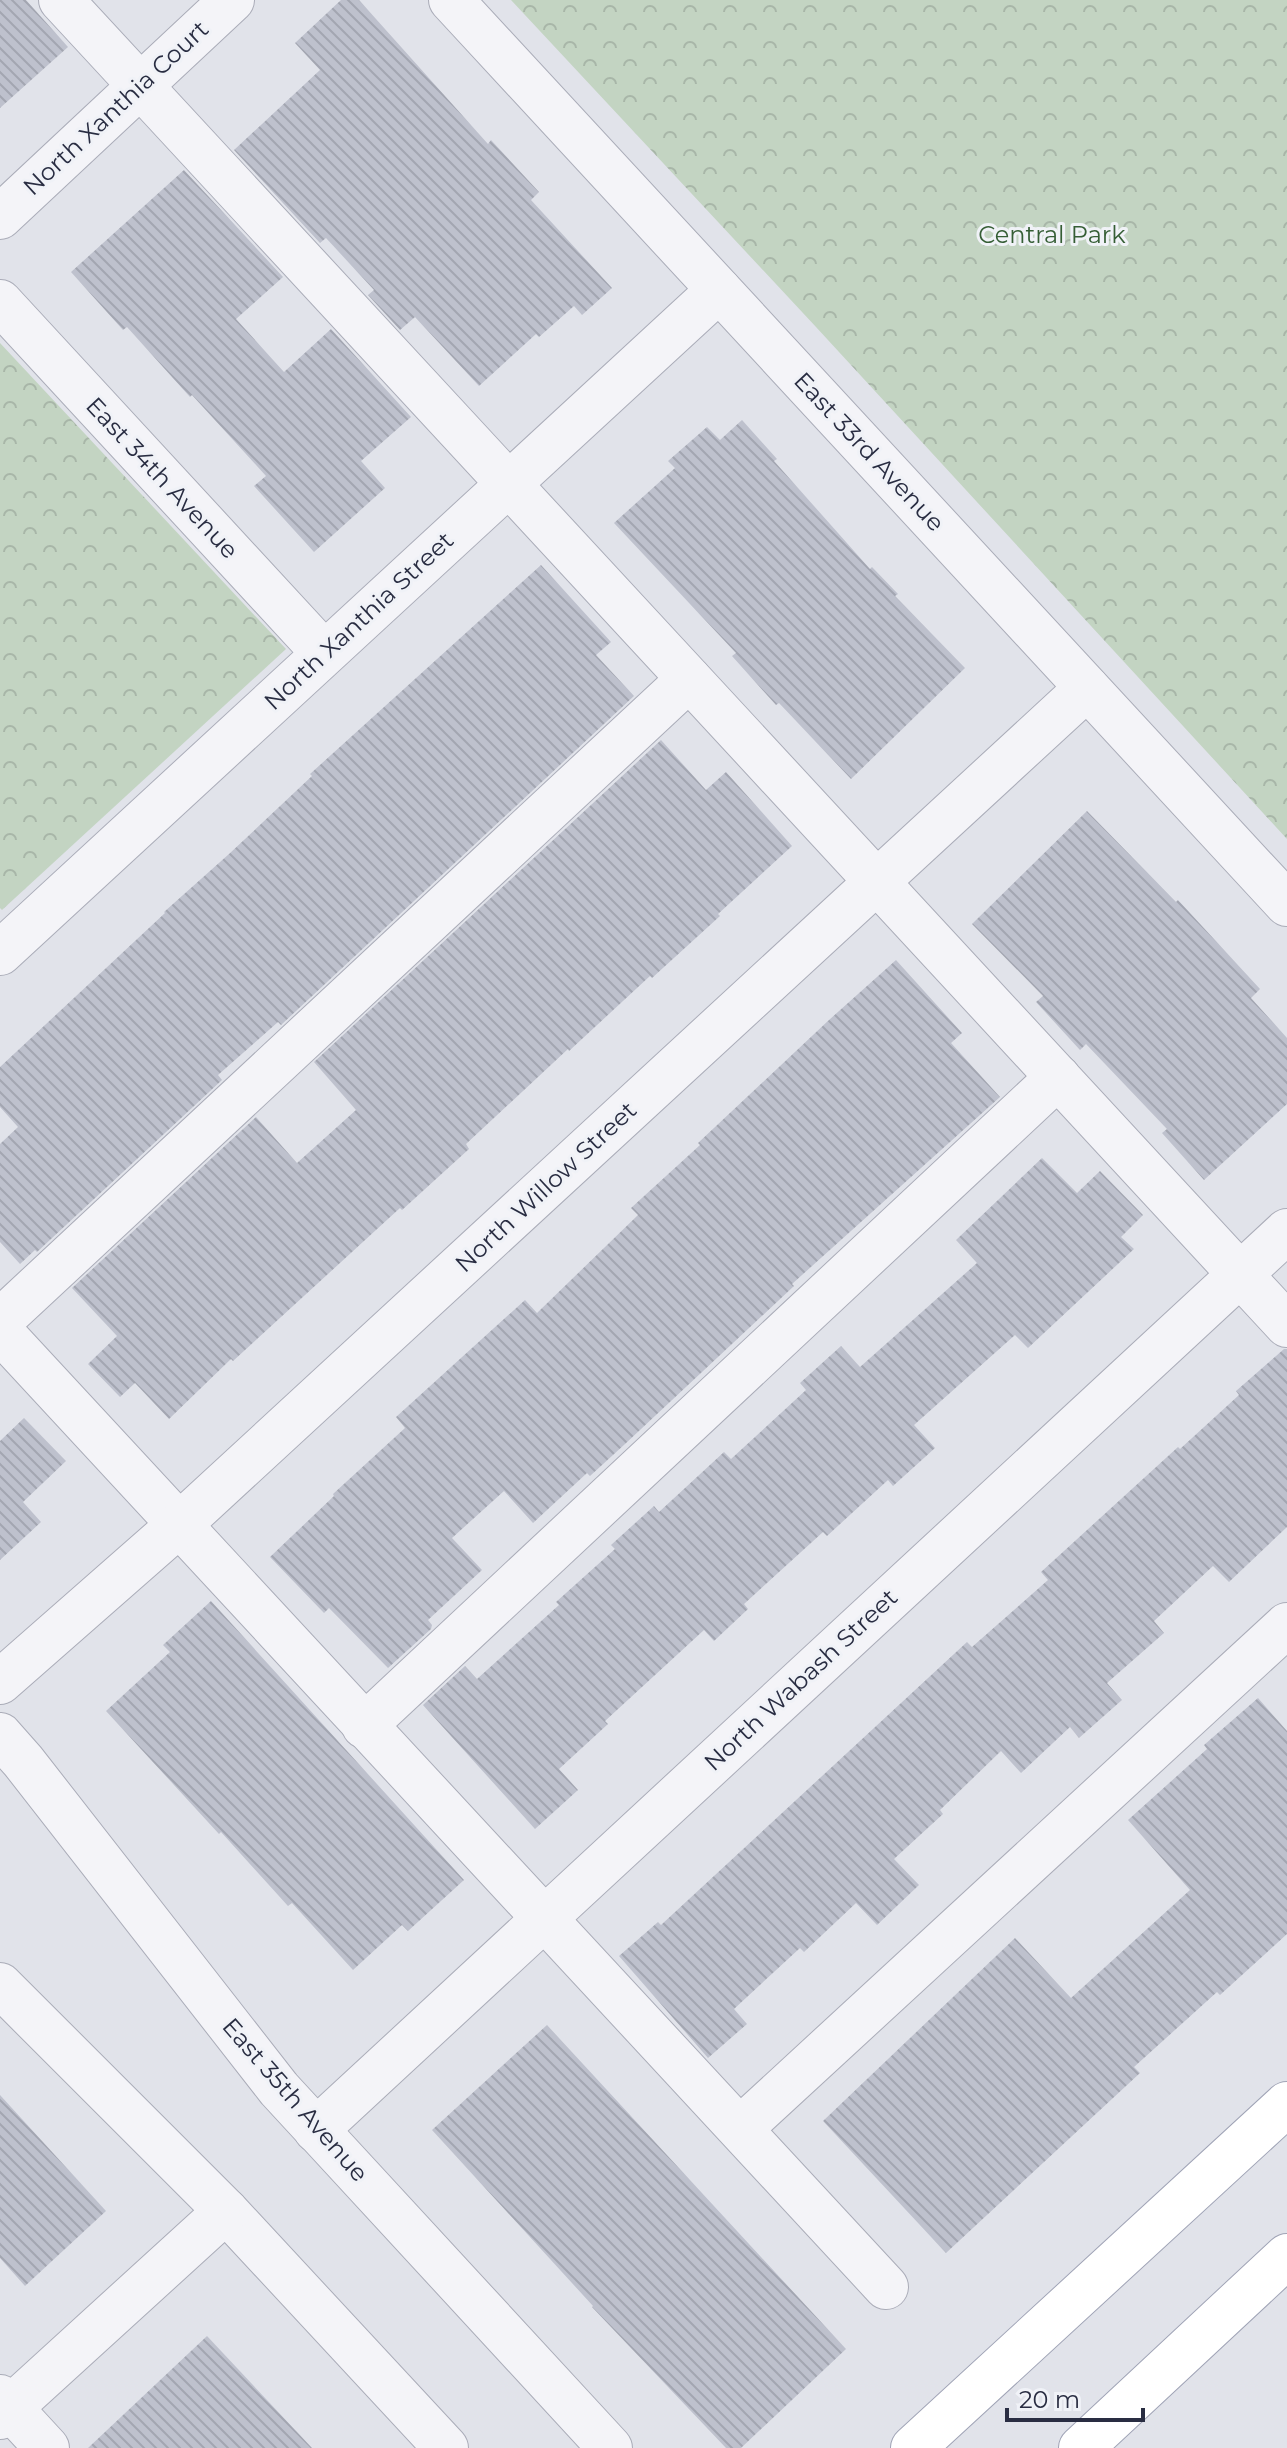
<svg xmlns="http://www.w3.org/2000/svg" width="1287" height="2448" viewBox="0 0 1287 2448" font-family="Montserrat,sans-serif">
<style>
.park{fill:url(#park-crowns)}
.building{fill:url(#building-back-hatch)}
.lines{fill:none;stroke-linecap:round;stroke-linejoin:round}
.minor-casing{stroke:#aaacb8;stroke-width:46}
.major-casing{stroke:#a0a4b6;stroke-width:46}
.minor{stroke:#f4f4f8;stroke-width:44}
.major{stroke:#fff;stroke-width:44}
.labels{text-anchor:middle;stroke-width:6;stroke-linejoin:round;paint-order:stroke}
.street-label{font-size:24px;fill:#292d42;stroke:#f0f2f7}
.park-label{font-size:24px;fill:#355e35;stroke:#f0f2f7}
</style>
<defs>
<pattern id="park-crowns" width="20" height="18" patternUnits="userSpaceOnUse" patternTransform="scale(2)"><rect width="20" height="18" fill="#c3d4c2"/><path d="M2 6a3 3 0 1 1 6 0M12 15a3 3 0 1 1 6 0" fill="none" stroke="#a8b6a8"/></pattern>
<pattern id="building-back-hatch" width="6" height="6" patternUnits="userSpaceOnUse" patternTransform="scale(2)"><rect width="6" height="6" fill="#bec1cd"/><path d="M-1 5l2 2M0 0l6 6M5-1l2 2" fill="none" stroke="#a3a6b1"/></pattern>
</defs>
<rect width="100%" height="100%" fill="#e1e3ea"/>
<g class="park">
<path d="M511,0H1287V839L816,327Z"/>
<path d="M0,343L286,649L2,910L0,908Z"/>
</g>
<g class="building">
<path d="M0,0H26L68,47L0,108Z"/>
<path d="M341,0H359L488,144L491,140L539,192L531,200L612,288L582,315L574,306L539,337L536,334L479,386L415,317L400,330L368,295L374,290L326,238L320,243L234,150L320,70L295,43Z"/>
<path d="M184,170L283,277L236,319L284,372L331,329L411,417L361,461L385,488L314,552L254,486L266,476L192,395L190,397L127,327L123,330L71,272Z"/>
<path d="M742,420L777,459L774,461L870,569L872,567L898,594L895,596L965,668L851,779L779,703L776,705L732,656L736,653L614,523L675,468L668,461L707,427L720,440Z"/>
<path d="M541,565L611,642L596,655L634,696L281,1025L278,1022L218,1075L222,1080L37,1252L35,1250L20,1264L0,1242V1144L18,1127L0,1107V1067L165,913L164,912L229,854L312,776L310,774Z"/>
<path d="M661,740L706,790L726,772L792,846L718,914L720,916L652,978L650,976L569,1051L568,1049L466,1144L469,1149L402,1210L400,1208L233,1361L231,1359L169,1419L135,1383L120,1397L88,1364L117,1336L72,1288L256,1117L297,1163L356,1110L314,1062Z"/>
<path d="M1087,811L1176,902L1178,900L1260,989L1251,998L1287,1038V1104L1204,1180L1162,1133L1167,1129L1086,1044L1080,1050L1036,1002L1043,996L972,924Z"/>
<path d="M896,960L962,1033L951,1043L1000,1097L792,1284L794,1286L625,1444L590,1476L587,1473L533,1523L504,1491L452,1538L482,1570L428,1620L432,1625L431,1629L388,1668L329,1608L324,1613L270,1557L334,1496L333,1494L405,1428L396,1417L525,1300L537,1313L638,1215L631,1208L700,1145L698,1143L829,1020Z"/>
<path d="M1042,1158L1077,1193L1100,1171L1143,1215L1121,1237L1134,1249L1028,1348L1015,1335L914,1425L935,1448L893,1486L888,1480L827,1536L823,1532L744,1604L748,1609L714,1641L704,1630L605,1721L608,1724L559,1769L578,1790L535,1829L423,1705L465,1666L477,1679L559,1605L556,1602L615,1549L611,1545L654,1506L659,1512L724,1452L731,1459L806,1390L800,1383L841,1346L860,1367L977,1263L956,1240Z"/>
<path d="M1284,1349H1287V1527L1229,1582L1213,1566L1154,1621L1164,1633L1107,1683L1122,1700L1079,1738L1070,1727L1021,1773L1001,1751L940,1810L943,1814L894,1859L919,1885L877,1925L856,1903L804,1952L800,1948L734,2009L747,2024L708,2058L619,1956L658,1922L661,1925L967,1642L972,1647L1048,1580L1041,1572L1178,1447L1180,1449L1239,1395L1236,1391Z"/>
<path d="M24,1418L66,1461L23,1502L41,1522L0,1560V1441Z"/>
<path d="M211,1601L464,1880L408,1931L402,1925L353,1970L292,1903L288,1906L221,1832L219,1834L106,1711L170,1652L163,1645Z"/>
<path d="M1258,1698L1287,1731V1934L1220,1995L1217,1992L1134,2067L1140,2073L946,2253L823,2121L1015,1938L1071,1998L1190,1890L1128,1820L1207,1749L1204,1745Z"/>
<path d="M547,2025L846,2349L741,2448H726L592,2307L593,2306L432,2130Z"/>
<path d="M0,2095L106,2211L25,2286L0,2258Z"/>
<path d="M207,2336L312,2448H88Z"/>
</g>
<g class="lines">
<defs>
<g id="minor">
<path d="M61,0L1287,1325"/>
<path d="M451,0L1287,904"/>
<path d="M0,217L232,0"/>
<path d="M0,302L324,653"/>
<path d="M0,953L719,290"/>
<path d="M0,1321L689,679"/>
<path d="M0,1331L886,2287"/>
<path d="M0,1682L180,1524L1087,688"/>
<path d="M364,1726L1058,1077"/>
<path d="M0,1735L23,1761L279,2089L610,2448"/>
<path d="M0,1985L226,2211L446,2448"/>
<path d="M741,2128L1287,1625"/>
<path d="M316,2130L1287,1231"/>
<path d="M0,2397L47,2448"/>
<path d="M0,2417L226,2211"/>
</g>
<g id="major">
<path d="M913,2448L1287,2104"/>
<path d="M1081,2448L1287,2256"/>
</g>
</defs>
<use href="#minor" class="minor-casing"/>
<use href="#major" class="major-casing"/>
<use href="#minor" class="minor"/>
<use href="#major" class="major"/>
</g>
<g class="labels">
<g class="street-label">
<text transform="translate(116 108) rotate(-43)" y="8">North Xanthia Court</text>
<text transform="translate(869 452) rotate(47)" y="8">East 33rd Avenue</text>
<text transform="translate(162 478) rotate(47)" y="8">East 34th Avenue</text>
<text transform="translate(359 621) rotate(-43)" y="8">North Xanthia Street</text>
<text transform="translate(546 1187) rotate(-43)" y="8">North Willow Street</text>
<text transform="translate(801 1680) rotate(-43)" y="8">North Wabash Street</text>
<text transform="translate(295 2100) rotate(49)" y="8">East 35th Avenue</text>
</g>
<g class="park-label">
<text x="1052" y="243">Central Park</text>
</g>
</g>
<path d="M1007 2408v12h136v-12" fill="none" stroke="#292d42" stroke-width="4"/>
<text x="1019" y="2408" font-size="24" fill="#292d42" stroke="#f0f2f7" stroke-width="6" paint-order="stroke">20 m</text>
</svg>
